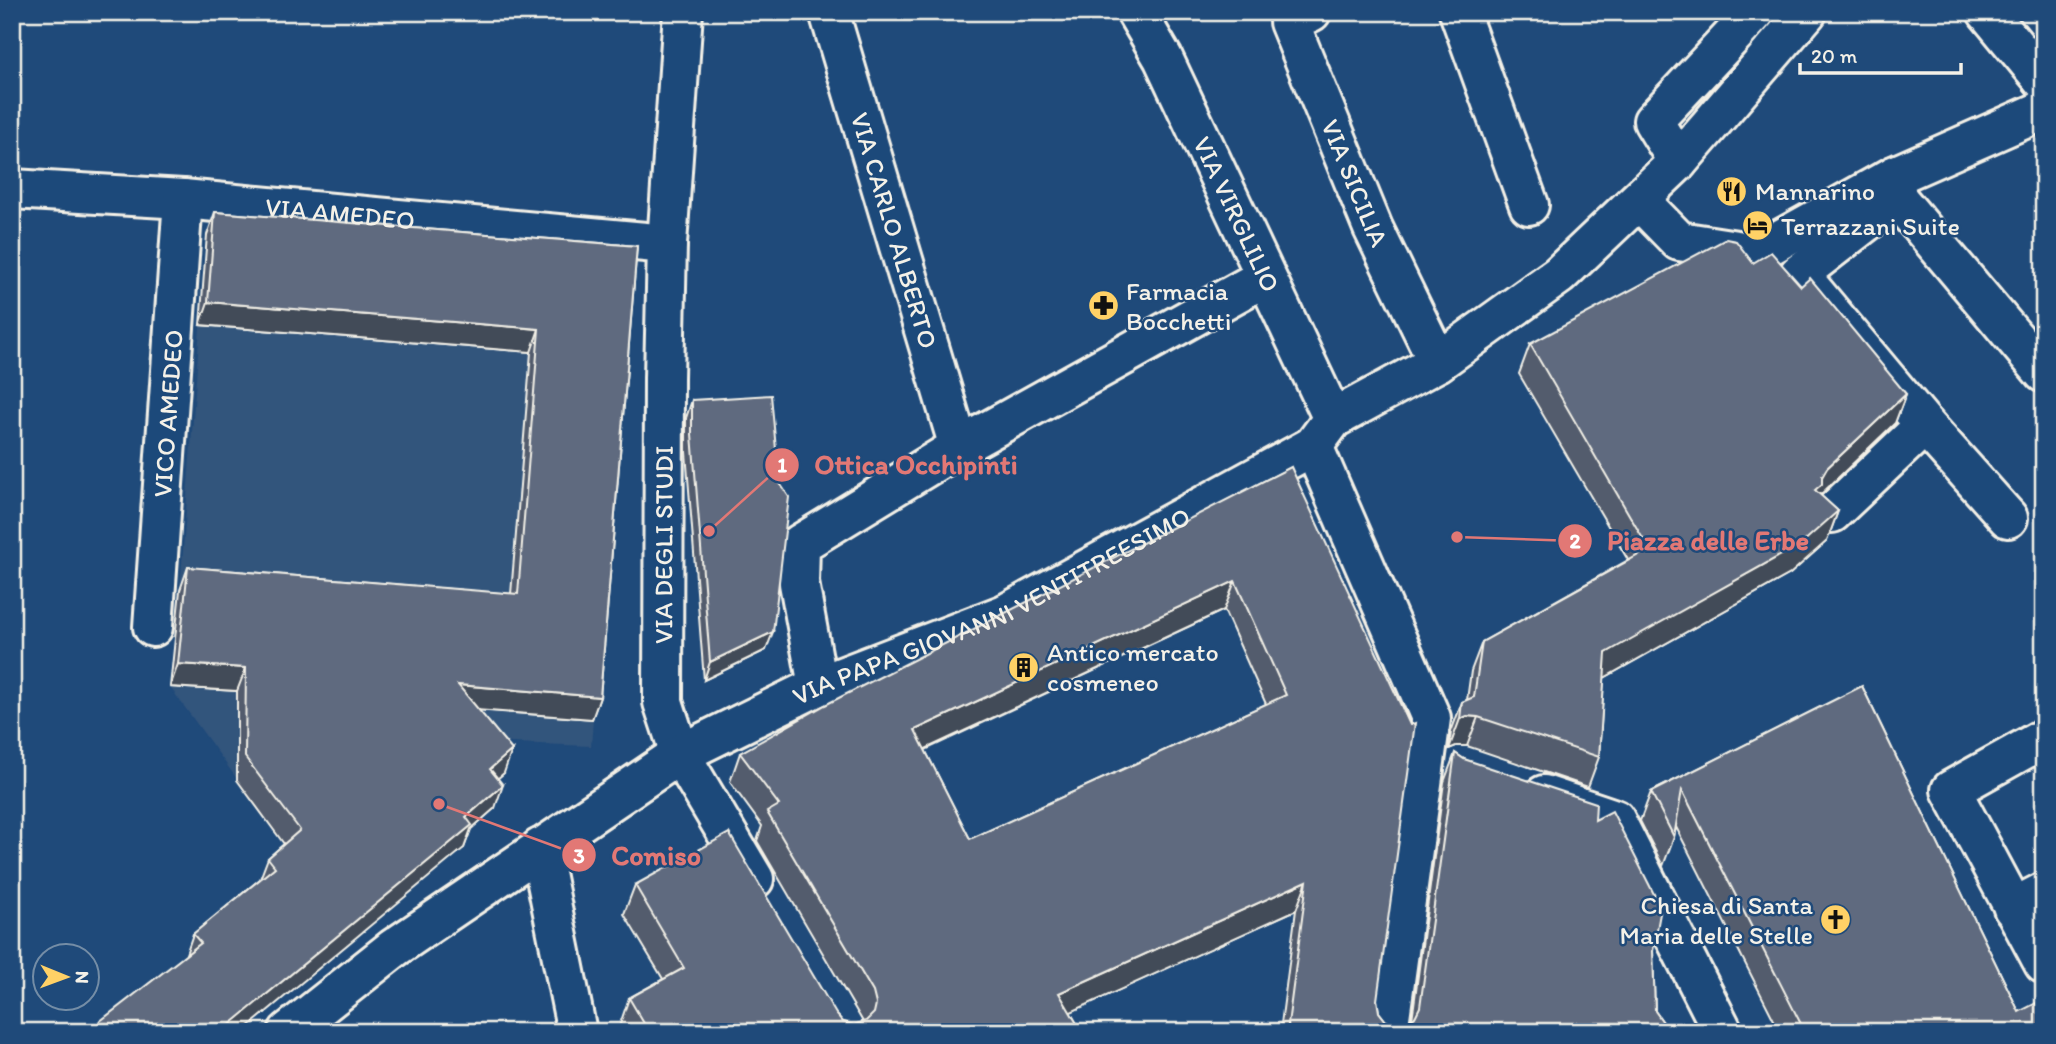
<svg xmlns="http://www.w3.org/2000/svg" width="2056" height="1044" viewBox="0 0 2056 1044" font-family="Itim,sans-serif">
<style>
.built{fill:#32547c}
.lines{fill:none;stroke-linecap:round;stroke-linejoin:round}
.minor-casing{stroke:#f4f1e8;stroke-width:44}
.tertiary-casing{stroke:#f4f1e8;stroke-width:44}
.minor{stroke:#1f4a7a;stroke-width:38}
.tertiary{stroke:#1f4a7a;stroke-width:38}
.wall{fill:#525c6d;stroke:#f4f1e8;stroke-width:2;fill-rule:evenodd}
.shaded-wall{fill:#424b59;stroke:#f4f1e8;stroke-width:2}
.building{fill:#5f6b7f;stroke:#f4f1e8;stroke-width:2;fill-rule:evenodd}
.labels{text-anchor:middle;stroke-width:5;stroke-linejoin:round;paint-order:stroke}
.street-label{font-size:26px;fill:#f4f1e8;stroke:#1f4a7a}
.poi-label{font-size:26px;fill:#f4f1e8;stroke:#1f4a7a;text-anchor:start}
.leader{fill:none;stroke:#e27875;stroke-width:2.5}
.callout-dot{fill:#e27875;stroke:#1f4a7a;stroke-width:2.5}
.mark-label{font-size:21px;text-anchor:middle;font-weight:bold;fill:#fff}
.callout-label{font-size:28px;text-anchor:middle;font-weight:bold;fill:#e27875;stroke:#1f4a7a;stroke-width:5;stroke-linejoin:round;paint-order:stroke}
</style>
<rect width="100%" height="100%" fill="#1f4a7a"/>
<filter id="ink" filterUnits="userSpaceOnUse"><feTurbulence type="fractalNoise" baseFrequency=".0143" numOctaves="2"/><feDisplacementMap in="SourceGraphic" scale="14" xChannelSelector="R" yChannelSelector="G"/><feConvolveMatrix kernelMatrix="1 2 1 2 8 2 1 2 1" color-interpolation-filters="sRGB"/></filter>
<g filter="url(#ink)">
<path class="built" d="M207,235L628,269L591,746L465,741L291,853L170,687L180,590Z"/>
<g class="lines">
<defs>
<g id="minor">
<path id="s1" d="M829,12L959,447"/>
<path id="s2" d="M1136,12L1163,58L1333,419"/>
<path id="s3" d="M1311,12L1289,22L1373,228L1438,362"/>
<path d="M1459,12L1529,205"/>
<path d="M1678,162L1653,121L1755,12"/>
<path id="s4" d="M12,189L183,199L667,244"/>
<path d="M1897,198L2044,373"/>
<path d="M1639,200L1679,241L1756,253L1894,176L2044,110"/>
<path d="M1925,425L2008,518"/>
<path d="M1313,446L1431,718L1388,1032"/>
<path d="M1832,513L1925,425L1799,274L1897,198L1894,176"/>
<path id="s5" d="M153,627L183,199"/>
<path d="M818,686L799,583L800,544L959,447L1265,277"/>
<path d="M2044,738L1951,790L2044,964"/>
<path d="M680,754L754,879"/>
<path d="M1544,795L1615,819L1723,1032"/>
<path d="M540,848L577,1032"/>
<path d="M2013,908L2044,892"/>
</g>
<g id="tertiary">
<path d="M1987,12L2044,81"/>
<path id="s6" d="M680,754L663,702L664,378L667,244L683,12"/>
<path id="s7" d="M288,1032L394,948L680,754L818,686L1005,614L1313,446L1333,419L1438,362L1559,275L1678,162L1807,12"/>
</g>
</defs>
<use href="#minor" class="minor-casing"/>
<use href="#tertiary" class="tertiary-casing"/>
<use href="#minor" class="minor"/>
<use href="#tertiary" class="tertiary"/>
</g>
<g class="wall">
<path d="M215,212L637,246L600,697L592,719L479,710L504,773L498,778L495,808L471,829L464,848L186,954L193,934L260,879L268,858L284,844L237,780V691L170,687L180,590L188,567L511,594L531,352L200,325L207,235Z"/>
<path d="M1753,263L1801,286L1906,394L1895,423L1820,495L1838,511L1827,541L1790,574L1604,678L1599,757L1588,787L1467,746H1456L1449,749L1451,732L1462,702L1467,700L1471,671L1482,642L1628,560L1519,374L1530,344Z"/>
<path d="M692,400L779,482L766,650L704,680L686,452V418Z"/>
<path d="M1291,467L1379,1012L1386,1021L1395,1025L1406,1024L1412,1020L1444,782L1455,753L1464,759L1595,820L1653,951L1655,1011L1670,1032H1280L1296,910L1070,1012L1082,1032H622L619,1027L629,998L663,979L624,914L635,885L836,1014L843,1022L854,1025L863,1022L757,841L762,826L730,782L740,753ZM1224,610L1266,704L970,839L925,750Z"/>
<path d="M1862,686L2019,1012L2044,1032H1780L1676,827L1674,837L1663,866L1640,821L1651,792Z"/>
</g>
<g class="shaded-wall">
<path d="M208,302L539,329L531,352L200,325Z"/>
<path d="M1906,394L1895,423L1817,498L1815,490L1827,468Z"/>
<path d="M1838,511L1827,541L1790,574L1595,683L1606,653Z"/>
<path d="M1235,581L1224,610L904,759L915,730Z"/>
<path d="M773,632L766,650L704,680L710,662Z"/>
<path d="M178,664L246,668L237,691L170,687Z"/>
<path d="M458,685L600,697L592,719L450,708Z"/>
<path d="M1467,716L1478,717L1467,746H1456L1449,749L1460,719Z"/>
<path d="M512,750L504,773L482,792L490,769Z"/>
<path d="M503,785L495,808L471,829L464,848L242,1032H221Z"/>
<path d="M1307,881L1296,910L1049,1022L1059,993Z"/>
</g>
<g class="building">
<path d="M215,212L637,246L600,697L458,685L512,750L490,769L503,785L466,817L472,825L221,1032H86L201,943L193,934L275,867L268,858L300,830L245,757L246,668L178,664L188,567L518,594L539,329L208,302Z"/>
<path d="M1726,239L1736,241L1753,263L1771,252L1801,286L1810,278L1906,394L1827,468L1822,476V484L1815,490L1838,511L1801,544L1606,653L1599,757L1478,717L1467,716L1460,719L1462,702L1474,697L1482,642L1649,549L1530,344Z"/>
<path d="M771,395L779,482L789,497L773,632L710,662L692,434V400Z"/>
<path d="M1291,467L1410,725L1415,723L1377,1000L1379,1012L1386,1021L1395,1025L1406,1024L1415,1017L1420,1007L1455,753L1464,759L1596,803L1595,820L1612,811L1661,908L1653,951L1655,1011L1670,1032H1287L1307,881L1059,993L1082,1032H649L629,998L684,968L635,885L729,833L836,1014L843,1022L854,1025L866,1021L874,1013L876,1004L873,992L767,812L779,805L740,753L825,705ZM1235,581L1286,695L970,839L915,730Z"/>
<path d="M1862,686L2019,1012L2044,999V1032H1805L1682,790L1674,837L1651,792Z"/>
</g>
</g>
<defs>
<symbol id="restaurant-disc" viewBox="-11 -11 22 22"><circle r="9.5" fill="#ffd166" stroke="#1f4a7a"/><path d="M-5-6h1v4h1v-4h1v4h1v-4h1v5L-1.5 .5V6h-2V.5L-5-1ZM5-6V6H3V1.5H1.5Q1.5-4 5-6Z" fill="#111"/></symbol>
<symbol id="hotel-disc" viewBox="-11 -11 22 22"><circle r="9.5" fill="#ffd166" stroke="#1f4a7a"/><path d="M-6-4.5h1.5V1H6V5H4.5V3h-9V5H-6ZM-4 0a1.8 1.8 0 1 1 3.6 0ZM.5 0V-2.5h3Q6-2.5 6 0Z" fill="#111"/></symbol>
<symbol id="pharmacy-disc" viewBox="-11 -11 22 22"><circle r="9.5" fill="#ffd166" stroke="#1f4a7a"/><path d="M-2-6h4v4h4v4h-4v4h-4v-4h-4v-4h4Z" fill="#111"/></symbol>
<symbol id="building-disc" viewBox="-11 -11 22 22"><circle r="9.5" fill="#ffd166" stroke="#1f4a7a"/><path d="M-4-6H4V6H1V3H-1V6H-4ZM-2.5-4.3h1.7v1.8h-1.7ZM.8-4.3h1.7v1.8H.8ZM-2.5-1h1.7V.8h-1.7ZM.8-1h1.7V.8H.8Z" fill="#111"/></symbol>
<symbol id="church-disc" viewBox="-11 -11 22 22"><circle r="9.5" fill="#ffd166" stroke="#1f4a7a"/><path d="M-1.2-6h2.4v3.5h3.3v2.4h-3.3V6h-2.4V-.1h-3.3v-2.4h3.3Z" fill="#111"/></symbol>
</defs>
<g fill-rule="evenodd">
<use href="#restaurant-disc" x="1714" y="174" width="35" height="35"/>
<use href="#hotel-disc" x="1740" y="208" width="35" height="35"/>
<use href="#pharmacy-disc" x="1086" y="288" width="35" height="35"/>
<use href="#building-disc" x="1006" y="650" width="35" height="35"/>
<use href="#church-disc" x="1818" y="902" width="35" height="35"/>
</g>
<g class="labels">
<g class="street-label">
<text dy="9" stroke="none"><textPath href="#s3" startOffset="198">VIA SICILIA</textPath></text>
<text dy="9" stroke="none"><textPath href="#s4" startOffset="329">VIA AMEDEO</textPath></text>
<text dy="9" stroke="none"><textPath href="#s2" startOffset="226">VIA VIRGLILIO</textPath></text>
<text dy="9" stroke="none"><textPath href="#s1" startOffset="228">VIA CARLO ALBERTO</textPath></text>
<text dy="9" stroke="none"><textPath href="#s5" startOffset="214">VICO AMEDEO</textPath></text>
<text dy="9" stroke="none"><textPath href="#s6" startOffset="212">VIA DEGLI STUDI</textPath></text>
<text dy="9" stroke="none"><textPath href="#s7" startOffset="826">VIA PAPA GIOVANNI VENTITREESIMO</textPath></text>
</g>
<g class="poi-label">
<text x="1755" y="200">Mannarino</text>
<text x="1781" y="235">Terrazzani Suite</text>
<text x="1126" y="300">Farmacia<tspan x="1126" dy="30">Bocchetti</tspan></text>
<text x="1047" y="661">Antico mercato<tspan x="1047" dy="30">cosmeneo</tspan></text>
<text x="1813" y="914" text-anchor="end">Chiesa di Santa<tspan x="1813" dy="30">Maria delle Stelle</tspan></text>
</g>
</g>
<path class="leader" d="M709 531L782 465M1457 537L1575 541M439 804L579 855"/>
<g class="callout-dot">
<circle cx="709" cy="531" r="7"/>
<circle cx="1457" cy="537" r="7"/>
<circle cx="439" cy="804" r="7"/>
<circle cx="782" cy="465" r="18"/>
<circle cx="1575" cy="541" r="18"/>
<circle cx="579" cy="855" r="18"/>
</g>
<g class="mark-label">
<text x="782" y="472">1</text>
<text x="1575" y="548">2</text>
<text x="579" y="863">3</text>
</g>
<g class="callout-label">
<text x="916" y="474">Ottica Occhipinti</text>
<text x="1708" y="550">Piazza delle Erbe</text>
<text x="656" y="865">Comiso</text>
</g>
<rect width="2056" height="1044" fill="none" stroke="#1f4a7a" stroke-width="42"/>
<rect x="21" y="21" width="2014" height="1002" fill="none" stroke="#f4f1e8" stroke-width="2.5" filter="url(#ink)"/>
<g transform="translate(66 977) rotate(91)"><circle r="33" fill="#1f4a7a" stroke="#748da6" stroke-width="2"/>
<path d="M0-5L12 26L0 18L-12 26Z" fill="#ffd166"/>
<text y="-10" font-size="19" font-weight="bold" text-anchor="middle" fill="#f4f1e8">N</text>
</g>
<path d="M1800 63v10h161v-10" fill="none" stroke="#f4f1e8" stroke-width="3.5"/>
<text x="1811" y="63" font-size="21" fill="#f4f1e8" stroke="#1f4a7a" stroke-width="5" paint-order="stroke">20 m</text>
</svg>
